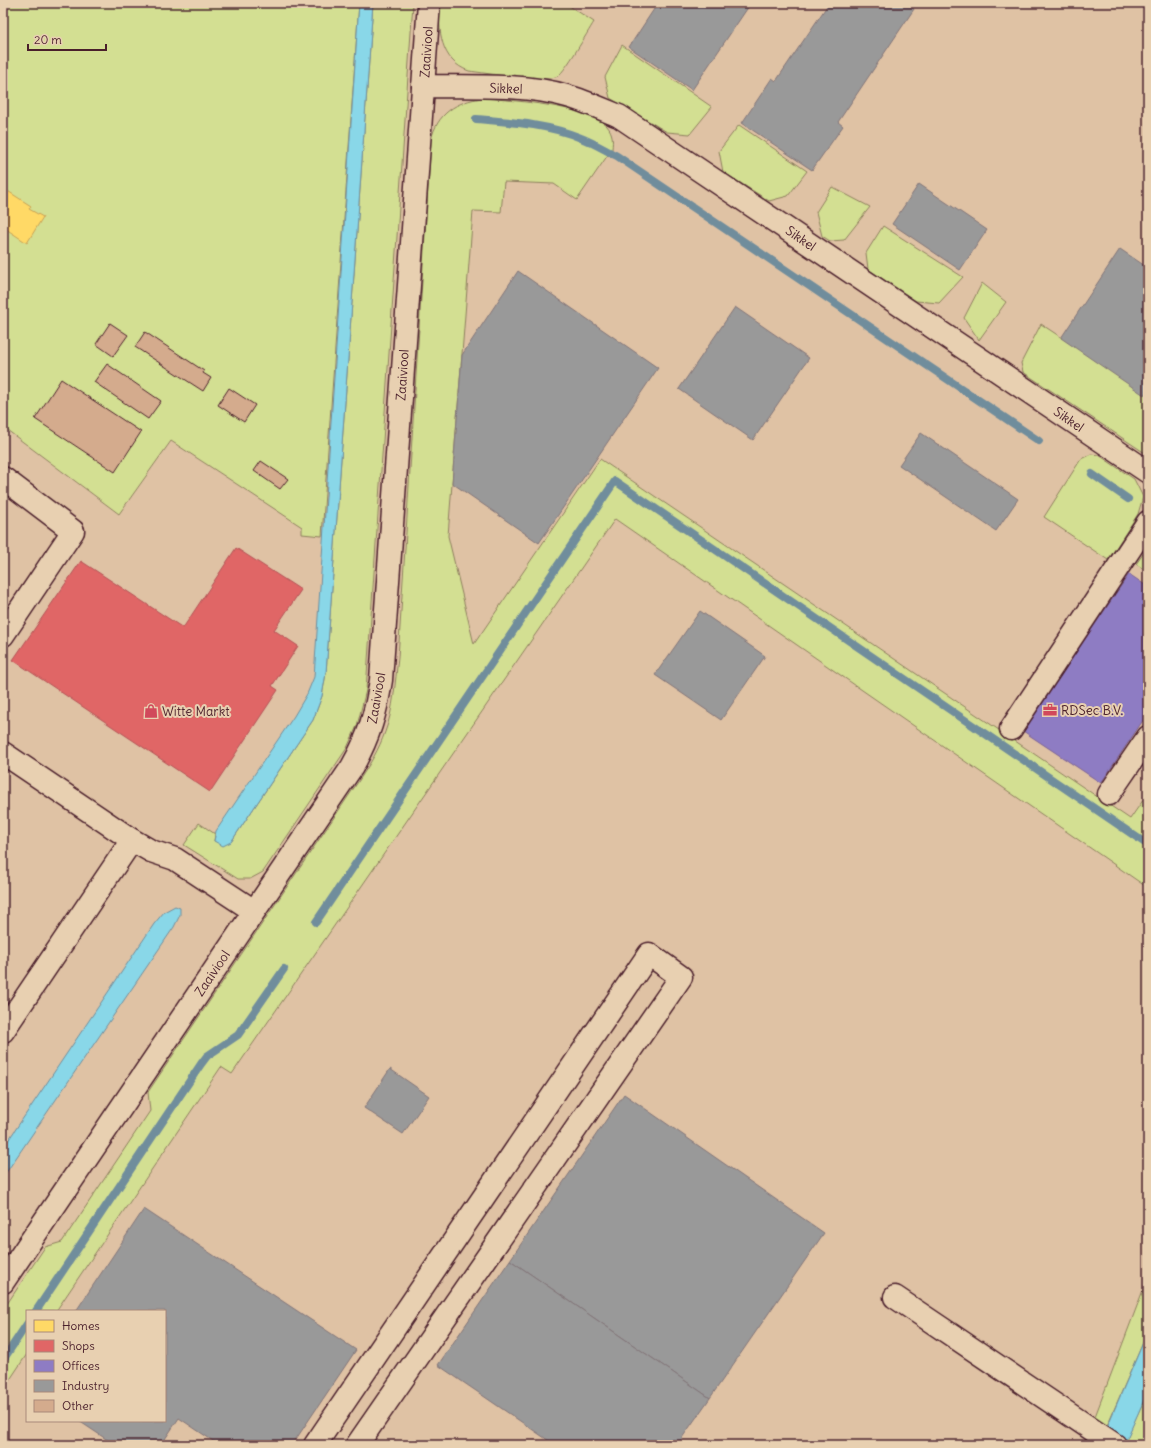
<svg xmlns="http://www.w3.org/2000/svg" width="1151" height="1448" viewBox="0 0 1151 1448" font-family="Delius,sans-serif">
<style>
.built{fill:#dfc2a4;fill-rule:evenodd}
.green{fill:#d3df92;stroke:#8e7f5e}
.water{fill:#89d7e8;stroke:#708d9c}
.homes{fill:#ffd966;stroke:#c9a154}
.shops{fill:#e06666;stroke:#b35154}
.offices{fill:#8e7cc3;stroke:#7a6095}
.industry{fill:#999;stroke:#817478}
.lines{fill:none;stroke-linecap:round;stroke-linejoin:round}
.stream{stroke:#708d9c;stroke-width:8}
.building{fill:#d4ab8d;stroke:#4a1f2b}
.minor-casing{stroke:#4a1f2b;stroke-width:25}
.minor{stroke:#e8d0b1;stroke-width:22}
.labels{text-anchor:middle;stroke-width:4;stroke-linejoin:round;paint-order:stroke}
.street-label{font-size:13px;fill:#4a1f2b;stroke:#e8d0b1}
.poi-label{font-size:13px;fill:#4a1f2b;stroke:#e8d0b1;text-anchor:start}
</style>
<rect width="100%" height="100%" fill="#e8d0b1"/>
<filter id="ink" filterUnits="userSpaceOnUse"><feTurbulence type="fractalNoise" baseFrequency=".025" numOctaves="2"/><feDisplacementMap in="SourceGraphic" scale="8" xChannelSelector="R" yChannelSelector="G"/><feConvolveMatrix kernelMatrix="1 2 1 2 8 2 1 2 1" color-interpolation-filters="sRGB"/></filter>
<g filter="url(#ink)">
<path class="built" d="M286,3H1148V1445H3V427L119,514L171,441L302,526ZM27,1311H165V1421H27Z"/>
<g class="green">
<path d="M3,3H359L322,536L302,534V527L171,441L119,514L3,427Z"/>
<path d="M373,3H413L366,690L357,726L347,748L263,872L250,879H238L184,845L199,823L215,834L214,841L231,842L313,720L322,696L326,673Z"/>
<path d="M440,3H565L594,22C587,33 566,70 558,76C546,83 485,73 469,71C440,61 438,30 440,3Z"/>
<path d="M622,45L712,107L690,134L667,132L610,98L605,77Z"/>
<path d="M483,98C510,100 589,106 607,126C613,133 613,140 612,149L577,200L554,184L504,182L501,212L473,211L448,536L474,644L600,459L1130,819L1148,793V888L615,519L232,1074L221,1067L56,1311H27V1354L3,1390V1310L45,1247L62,1242L150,1111L148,1092L360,779C370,764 379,749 385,732C394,709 395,682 398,658L431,140C437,114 456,101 483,98Z"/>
<path d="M739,125L807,171L788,196L769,201L723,172L719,151Z"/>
<path d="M832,187L870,207L844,240L830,241L822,236L816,212Z"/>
<path d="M883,226L963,277L939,303L916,301L868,269L866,253Z"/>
<path d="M982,283L1006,302L979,340L964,318Z"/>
<path d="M1041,324L1148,395V455L1023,372L1021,363Z"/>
<path d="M1091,454L1099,455L1134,479L1143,497L1138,514L1108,560L1044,517L1081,459Z"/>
<path d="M1148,547V572L1136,564Z"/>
<path d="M1148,1277V1331L1106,1428L1094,1419Z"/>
<path d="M1148,1391V1433L1143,1445H1129L1125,1442Z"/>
</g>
<g class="water">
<path d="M359,3H373L326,673L322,696L313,720L231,842L223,846L214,841L216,831L294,716L307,694L314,677Z"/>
<path d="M175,906L180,908V915L174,927L3,1177V1148L154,924L164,912Z"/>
<path d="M1148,1331V1391L1124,1445L1104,1434Z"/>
</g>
<g class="homes">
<path d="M3,151L7,153L3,160Z"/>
<path d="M3,188L31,206L29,209L43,217L27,243L3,227Z"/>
</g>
<path class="shops" d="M236,548L301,590L274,630L298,646L272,686L278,690L210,792L13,660L81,561L183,628Z"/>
<path class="offices" d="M1129,574L1148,587V713L1101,783L1023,731Z"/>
<g class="industry">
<path d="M658,3H751L692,90L629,47Z"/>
<path d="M829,3H905L914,9L838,122L843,126L812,170L742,123L772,78L776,81Z"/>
<path d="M919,184L987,230L960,270L892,224Z"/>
<path d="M1120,249L1148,268V388L1144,395L1061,338Z"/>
<path d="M518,271L658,368L539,543L452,483L462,355Z"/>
<path d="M735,307L809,358L753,440L679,389Z"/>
<path d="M921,433L1018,499L996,531L899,465Z"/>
<path d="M700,611L765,656L721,720L655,675Z"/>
<path d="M390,1069L429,1096L403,1134L364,1108Z"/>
<path d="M624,1094L824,1233L710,1398L510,1260Z"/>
<path d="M144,1209L356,1350L292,1445H219L179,1418L161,1445H115L79,1421H165V1311H76Z"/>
<path d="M510,1260L710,1398L677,1445H555L438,1365Z"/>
</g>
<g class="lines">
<g class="stream">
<path d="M476,119C511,122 548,124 581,138C594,143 605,150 617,156L1039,441"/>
<path d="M1092,474L1128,499"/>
<path d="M316,922L615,481L1148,845"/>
<path d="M36,1311L201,1064L207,1056L238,1035L284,969"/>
<path d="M3,1360L27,1324"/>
</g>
</g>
<g class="building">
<path d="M110,323L128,335L113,356L96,344Z"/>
<path d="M145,332L204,371L203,373L211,378L203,391L135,347Z"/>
<path d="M107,364L161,401L148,419L94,382Z"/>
<path d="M61,379L141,432L115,472L35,419Z"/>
<path d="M229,388L255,405L244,422L218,405Z"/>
<path d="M261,461L288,479L280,489L254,471Z"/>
</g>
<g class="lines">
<defs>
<g id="minor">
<path d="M423,86C470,87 521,83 567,96C585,101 602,109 619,116L1148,472"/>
<path d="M3,478L73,531L3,635"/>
<path d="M1011,729L1148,522"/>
<path d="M3,753L132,840L3,1031"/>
<path d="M1109,794L1148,737"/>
<path d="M132,840L151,851L175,859L254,911"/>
<path d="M3,1282L352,767C369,737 376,713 381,680L429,3"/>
<path d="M895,1297L1115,1445"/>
<path d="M315,1445L649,954L681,977L357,1445"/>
</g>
</defs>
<use href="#minor" class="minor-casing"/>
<use href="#minor" class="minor"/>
</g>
</g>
<defs>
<symbol id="office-bare" viewBox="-9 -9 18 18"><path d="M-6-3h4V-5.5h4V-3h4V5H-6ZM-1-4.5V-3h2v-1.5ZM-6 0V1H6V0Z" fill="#d1495b" stroke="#e8d0b1" stroke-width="2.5" paint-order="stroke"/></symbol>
<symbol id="shop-bare" viewBox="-9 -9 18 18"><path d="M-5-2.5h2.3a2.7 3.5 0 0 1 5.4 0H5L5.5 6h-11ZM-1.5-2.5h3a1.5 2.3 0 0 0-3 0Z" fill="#d1495b" stroke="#e8d0b1" stroke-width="2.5" paint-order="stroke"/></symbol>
</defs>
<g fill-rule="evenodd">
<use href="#office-bare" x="1040" y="700" width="20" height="20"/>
<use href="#shop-bare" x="141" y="701" width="20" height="20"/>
</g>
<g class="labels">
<g class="street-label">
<text transform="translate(426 52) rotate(-86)" y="5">Zaaiviool</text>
<text transform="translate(506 88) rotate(2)" y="5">Sikkel</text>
<text transform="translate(801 238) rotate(34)" y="5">Sikkel</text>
<text transform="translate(402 375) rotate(-86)" y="5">Zaaiviool</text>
<text transform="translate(1069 419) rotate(34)" y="5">Sikkel</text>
<text transform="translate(376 698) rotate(-80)" y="5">Zaaiviool</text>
<text transform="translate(212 973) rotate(-56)" y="5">Zaaiviool</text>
</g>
<g class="poi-label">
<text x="1061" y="715">RDSec B.V.</text>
<text x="162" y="716">Witte Markt</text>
</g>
</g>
<rect width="1151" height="1448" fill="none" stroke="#e8d0b1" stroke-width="16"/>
<rect x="8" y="8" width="1135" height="1432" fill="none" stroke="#4a1f2b" stroke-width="1.5" filter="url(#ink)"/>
<rect x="26" y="1310" width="140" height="112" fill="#e8d0b1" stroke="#a9897b"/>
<rect x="34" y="1320" width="20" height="12" fill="#ffd966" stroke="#a9897b"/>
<text x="62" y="1330" font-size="12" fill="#4a1f2b">Homes</text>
<rect x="34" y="1340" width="20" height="12" fill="#e06666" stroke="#a9897b"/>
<text x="62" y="1350" font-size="12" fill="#4a1f2b">Shops</text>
<rect x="34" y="1360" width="20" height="12" fill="#8e7cc3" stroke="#a9897b"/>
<text x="62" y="1370" font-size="12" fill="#4a1f2b">Offices</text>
<rect x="34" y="1380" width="20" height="12" fill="#999999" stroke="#a9897b"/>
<text x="62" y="1390" font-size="12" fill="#4a1f2b">Industry</text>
<rect x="34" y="1400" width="20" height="12" fill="#d4ab8d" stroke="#a9897b"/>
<text x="62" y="1410" font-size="12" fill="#4a1f2b">Other</text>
<path d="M28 44v6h78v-6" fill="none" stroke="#4a1f2b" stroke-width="2"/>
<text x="34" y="44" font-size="12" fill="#4a1f2b" stroke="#e8d0b1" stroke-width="3" paint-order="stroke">20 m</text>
</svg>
